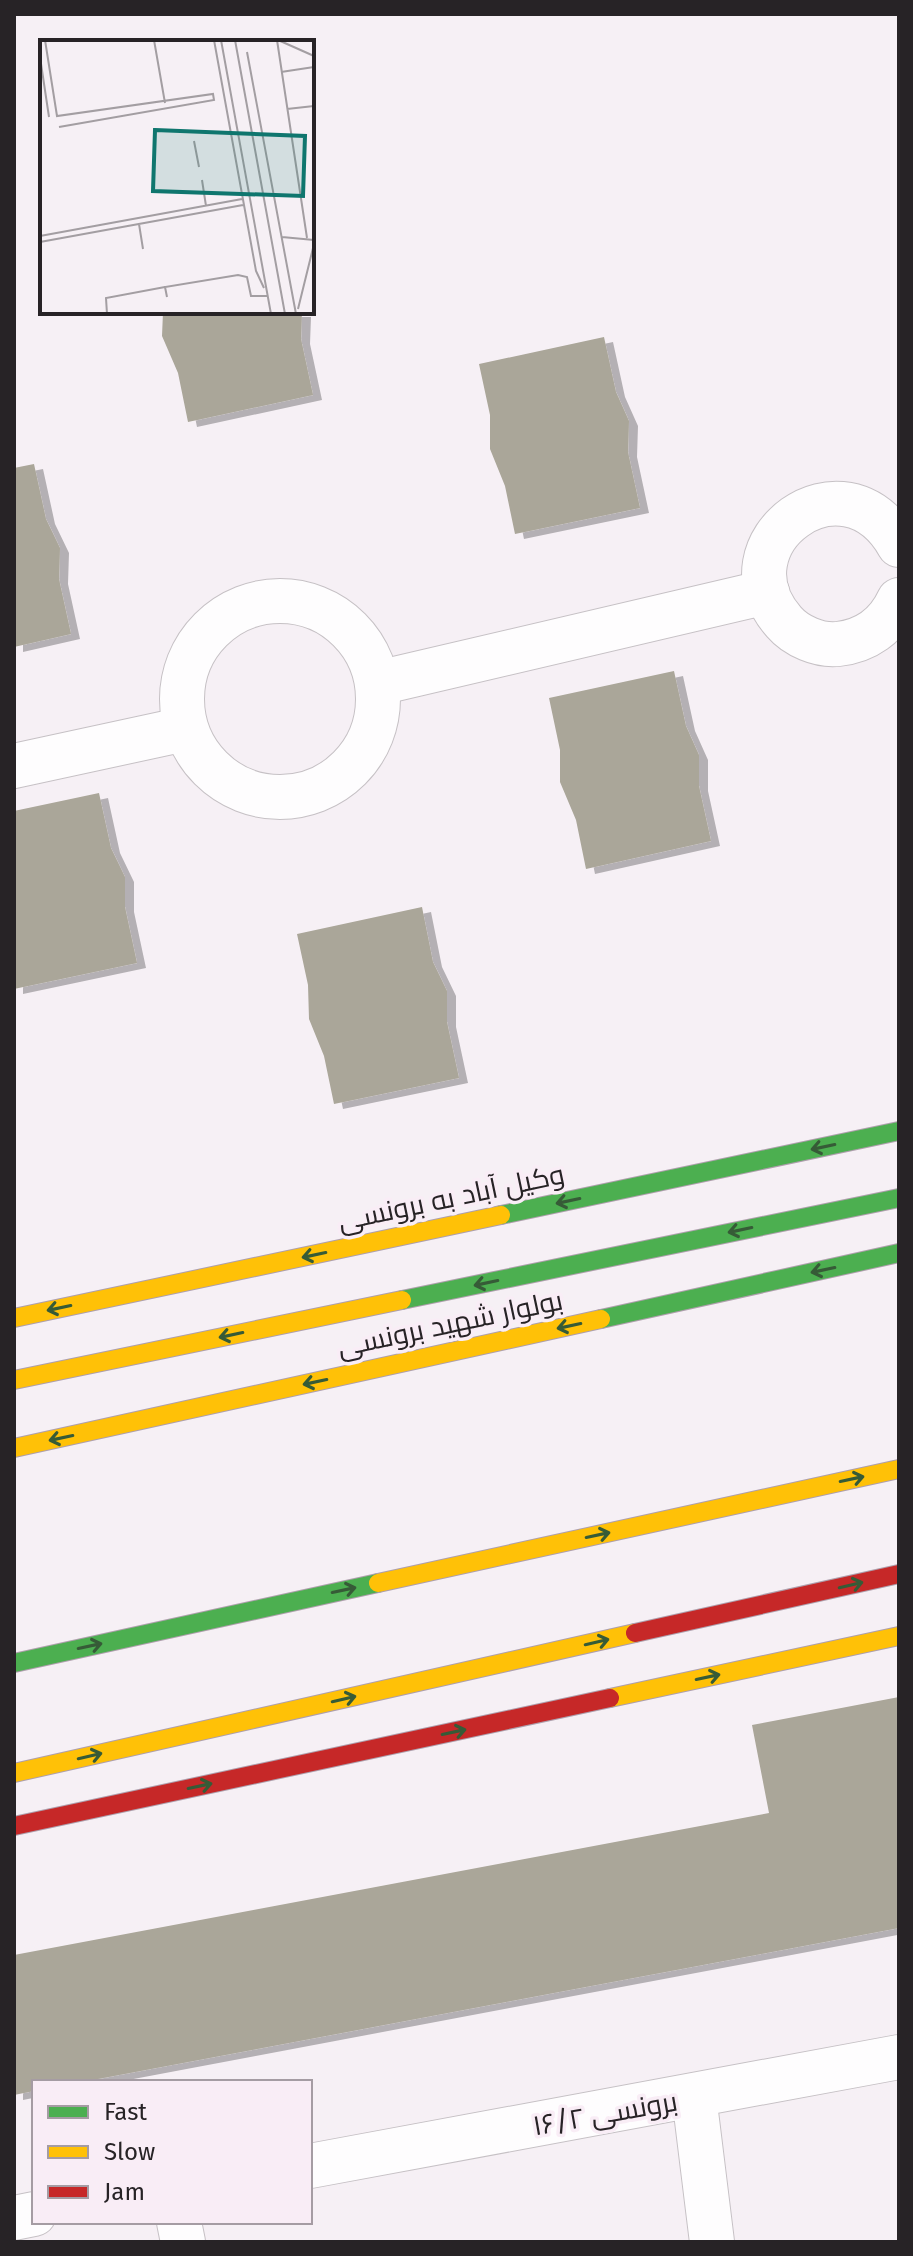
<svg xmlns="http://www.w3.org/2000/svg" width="913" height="2256" viewBox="0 0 913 2256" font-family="'Fira Sans',Cairo,sans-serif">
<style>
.building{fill:#aaa699;filter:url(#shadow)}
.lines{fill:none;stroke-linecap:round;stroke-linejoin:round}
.street-casing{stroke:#c6c1c5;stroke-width:46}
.fast-casing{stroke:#ae9fac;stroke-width:20}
.slow-casing{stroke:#ae9fac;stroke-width:20}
.jam-casing{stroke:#ae9fac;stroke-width:20}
.street{stroke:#fefdfe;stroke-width:44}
.fast{stroke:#4caf50;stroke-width:18}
.slow{stroke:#ffc107;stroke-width:18}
.jam{stroke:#c62828;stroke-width:18}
.oneway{stroke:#365b37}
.labels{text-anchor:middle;stroke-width:7;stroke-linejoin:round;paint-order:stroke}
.street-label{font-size:28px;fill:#272326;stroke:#f9edf6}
.inset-road{fill:none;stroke:#a39ea2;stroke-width:2}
.view{fill:#0f766e;fill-opacity:0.15;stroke:#0f766e;stroke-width:4}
.inset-edge{fill:none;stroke:#272326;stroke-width:4}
</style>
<defs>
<filter id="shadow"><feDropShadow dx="9" dy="5" stdDeviation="0" flood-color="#0004"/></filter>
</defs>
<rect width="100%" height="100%" fill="#f6f0f5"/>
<g class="building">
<path d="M163,312H302L301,339L313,395L188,422L178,373L162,336Z"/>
<path d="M604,337L616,392L629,421L628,452L640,508L515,534L505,486L490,449V415L479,364Z"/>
<path d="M34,464L46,519L60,548L59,579L71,634L14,647V468Z"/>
<path d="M674,671L686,726L699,755V786L711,841L586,869L576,820L560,782V750L549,698Z"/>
<path d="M99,793L111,848L125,877V907L137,963L14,989V811Z"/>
<path d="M422,907L433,962L447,991V1022L459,1078L334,1104L324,1056L309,1019L308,985L297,934Z"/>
<path d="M899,1697V1928L82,2082H34V2091L14,2095V1955L769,1813L752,1725Z"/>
</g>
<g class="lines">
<defs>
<g id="street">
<path d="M899,545C843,447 715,544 784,622C796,636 819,646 838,644C866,641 887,626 899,600"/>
<circle cx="280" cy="699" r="98"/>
<path d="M378,683L767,592"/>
<path d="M14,766L185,729"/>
<path d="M694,2096L712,2242"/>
<path d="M310,2166L899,2057"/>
<path d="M14,2218L34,2214"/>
<path d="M179,2222L183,2242"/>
</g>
<g id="fast">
<path d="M501,1215L899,1131"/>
<path d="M402,1300L899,1198"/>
<path d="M601,1319L899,1253"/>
<path d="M14,1663L378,1583"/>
</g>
<g id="slow">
<path d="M14,1318L501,1215"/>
<path d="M14,1380L402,1300"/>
<path d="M14,1448L601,1319"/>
<path d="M378,1583L899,1469"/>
<path d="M610,1698L899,1636"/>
<path d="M14,1773L635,1633"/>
</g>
<g id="jam">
<path d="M635,1633L899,1574"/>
<path d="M14,1826L610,1698"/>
</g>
</defs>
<use href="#street" class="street-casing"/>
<use href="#fast" class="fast-casing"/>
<use href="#slow" class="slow-casing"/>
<use href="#jam" class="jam-casing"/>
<use href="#street" class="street"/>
<use href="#fast" class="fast"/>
<use href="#slow" class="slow"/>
<use href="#jam" class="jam"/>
</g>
<defs><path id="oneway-shaft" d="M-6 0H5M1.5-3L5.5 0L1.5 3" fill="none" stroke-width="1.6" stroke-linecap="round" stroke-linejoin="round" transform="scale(2)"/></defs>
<g class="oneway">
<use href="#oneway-shaft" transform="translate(823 1147) rotate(168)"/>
<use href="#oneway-shaft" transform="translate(568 1201) rotate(168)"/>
<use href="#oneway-shaft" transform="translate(740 1230) rotate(168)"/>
<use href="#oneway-shaft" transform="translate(314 1255) rotate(168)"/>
<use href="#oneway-shaft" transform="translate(823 1270) rotate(168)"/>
<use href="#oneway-shaft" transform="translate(486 1283) rotate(168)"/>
<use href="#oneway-shaft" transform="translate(59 1308) rotate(168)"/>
<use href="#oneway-shaft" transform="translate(569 1326) rotate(168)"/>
<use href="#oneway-shaft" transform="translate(231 1335) rotate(168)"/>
<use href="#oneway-shaft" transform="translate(315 1382) rotate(168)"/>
<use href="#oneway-shaft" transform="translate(61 1438) rotate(168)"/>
<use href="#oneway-shaft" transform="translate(852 1479) rotate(-12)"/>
<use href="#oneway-shaft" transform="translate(598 1535) rotate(-12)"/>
<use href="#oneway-shaft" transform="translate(851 1585) rotate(-13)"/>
<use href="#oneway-shaft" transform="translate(344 1590) rotate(-12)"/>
<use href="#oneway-shaft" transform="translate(597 1642) rotate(-13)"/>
<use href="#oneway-shaft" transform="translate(90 1646) rotate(-12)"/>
<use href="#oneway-shaft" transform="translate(708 1677) rotate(-12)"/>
<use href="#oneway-shaft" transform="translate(344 1699) rotate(-13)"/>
<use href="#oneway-shaft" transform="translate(454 1732) rotate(-12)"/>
<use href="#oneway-shaft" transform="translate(90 1756) rotate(-13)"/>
<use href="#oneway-shaft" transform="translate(200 1786) rotate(-12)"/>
</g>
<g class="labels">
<g class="street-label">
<text transform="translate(451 1197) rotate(-12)" y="10">وکیل آباد به برونسی</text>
<text transform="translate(450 1323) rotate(-12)" y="10">بولوار شهید برونسی</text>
<text transform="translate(605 2113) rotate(-10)" y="10">برونسی ۱۶/۲</text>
</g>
</g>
<g transform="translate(40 40)">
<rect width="274" height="274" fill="#f6f0f5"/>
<path class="inset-road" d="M5,0L17,76L173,54L174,60L19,87M114,0L125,63M174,0L216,231L224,248M181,0L231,274M195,0L245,274M237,0L267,198M238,0L274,16M207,12L256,274M0,17L9,77M241,32L274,27M247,69L274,66M154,101L159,127M162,140L166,166M99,184L103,209M0,196L202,159M242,197L274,200M0,202L203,165M127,257L125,247L198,235L207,237L211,256H227M258,269L274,204M67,274L66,258L125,247"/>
<path class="view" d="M115,90L265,96L263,156L113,151Z"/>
<rect width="274" height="274" class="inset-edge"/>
</g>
<rect width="913" height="2256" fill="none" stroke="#272326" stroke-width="32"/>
<rect x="32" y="2080" width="280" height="144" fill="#f9edf6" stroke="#a59ca3" stroke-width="2"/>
<rect x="48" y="2106" width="40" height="12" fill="#4caf50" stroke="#a59ca3" stroke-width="2"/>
<text x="104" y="2120" font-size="24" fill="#272326">Fast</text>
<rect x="48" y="2146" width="40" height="12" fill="#ffc107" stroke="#a59ca3" stroke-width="2"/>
<text x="104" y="2160" font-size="24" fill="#272326">Slow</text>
<rect x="48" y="2186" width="40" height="12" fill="#c62828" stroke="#a59ca3" stroke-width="2"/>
<text x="104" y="2200" font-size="24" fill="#272326">Jam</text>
</svg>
